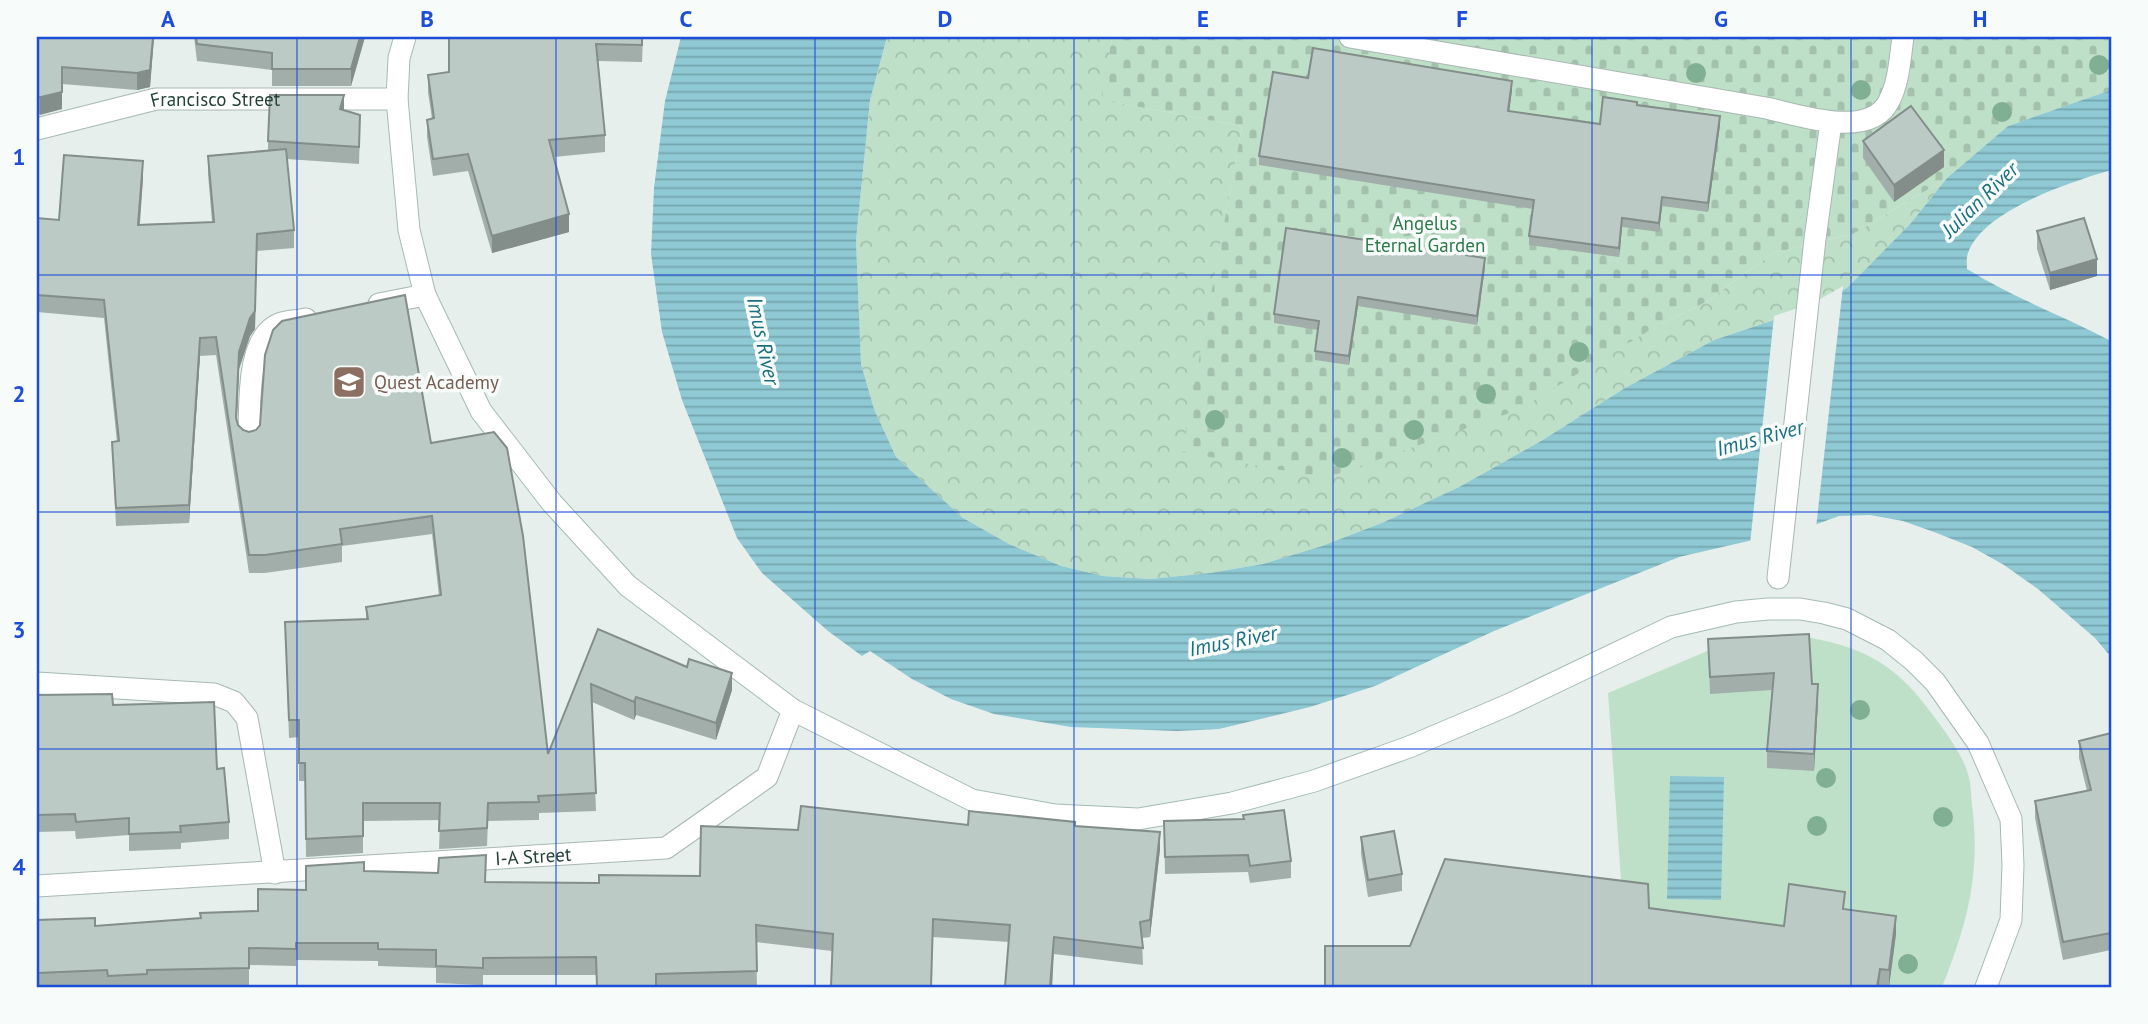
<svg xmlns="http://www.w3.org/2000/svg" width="2148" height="1024" viewBox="0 0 2148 1024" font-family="'PT Sans',sans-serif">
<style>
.grass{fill:#bfe0c8}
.forest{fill:url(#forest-crowns)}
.cemetery{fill:url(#cemetery-stones)}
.water{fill:url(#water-rules)}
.pier{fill:#e6efeb}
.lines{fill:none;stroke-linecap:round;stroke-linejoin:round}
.service-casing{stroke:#a8b8b2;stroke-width:23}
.minor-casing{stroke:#a8b8b2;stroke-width:23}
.secondary-casing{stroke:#a4bbb3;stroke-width:23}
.service{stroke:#fff;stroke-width:21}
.minor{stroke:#fff;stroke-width:21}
.secondary{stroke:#fff;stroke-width:21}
.tree{fill:#80af93}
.wall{fill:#a1aea9}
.shaded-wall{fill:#838d89}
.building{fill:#bbcac4;stroke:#838d89;stroke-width:2}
.grid{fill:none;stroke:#1d4ed8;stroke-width:2;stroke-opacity:0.55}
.labels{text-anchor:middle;stroke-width:7;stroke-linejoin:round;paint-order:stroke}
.street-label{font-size:19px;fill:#24423a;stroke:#f7fbf9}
.park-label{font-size:19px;fill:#2d7a4b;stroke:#f7fbf9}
.education-label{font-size:19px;fill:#785e54;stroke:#f7fbf9;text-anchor:start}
.water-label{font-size:21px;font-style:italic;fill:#1c6f80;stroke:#f7fbf9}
.neatline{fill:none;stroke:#1d4ed8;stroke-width:2.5}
.grid-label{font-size:23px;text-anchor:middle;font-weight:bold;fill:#1d4ed8}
</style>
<defs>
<pattern id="forest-crowns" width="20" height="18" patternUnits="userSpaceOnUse" patternTransform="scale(1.75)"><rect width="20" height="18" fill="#bfe0c8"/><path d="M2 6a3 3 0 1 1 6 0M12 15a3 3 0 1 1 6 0" fill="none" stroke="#a4c1ad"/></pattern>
<pattern id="cemetery-stones" width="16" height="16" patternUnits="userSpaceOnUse" patternTransform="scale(1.75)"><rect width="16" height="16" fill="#bfe0c8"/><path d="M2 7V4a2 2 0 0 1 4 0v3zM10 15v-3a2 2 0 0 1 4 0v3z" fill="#a4c1ad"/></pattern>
<pattern id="water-rules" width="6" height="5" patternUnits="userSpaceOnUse" patternTransform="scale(1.75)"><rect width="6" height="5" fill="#8ec9d4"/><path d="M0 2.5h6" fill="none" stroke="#74a5ad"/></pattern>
</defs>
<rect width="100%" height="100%" fill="#e6efeb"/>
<path class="grass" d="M1799,636C1858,645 1893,661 1929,710C1942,727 1962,753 1968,774C1971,783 1971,795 1972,805C1981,872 1967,926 1942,987H1891L1626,952L1608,693L1712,649Z"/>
<path class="forest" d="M887,37H1112L1102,100L1242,126L1183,452L1655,327L1706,302L1773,253L1853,234L1947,178L1911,223L1848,287L1816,306L1714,340L1625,388L1541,441L1459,487L1384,522L1322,546L1263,564L1210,573L1150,579L1103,576L1061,566L1009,544L963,518L896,457L874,409L861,364L856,240L870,100Z"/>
<path class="cemetery" d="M1112,37H2111V90L2008,126L1947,178L1853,234L1773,253L1706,302L1655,327L1518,410L1326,478L1182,452L1242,126L1101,100Z"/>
<g class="water">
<path d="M681,37H887L870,100L856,240L861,364L874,409L896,457L963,518L1009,544L1061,566L1103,576L1150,579L1210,573L1263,564L1322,546L1384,522L1459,487L1541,441L1625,388L1714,340L1816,306L1848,287L1911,223L1947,178L2008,126L2111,90V170C2071,182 1983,210 1968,253C1966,258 1967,264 1967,269C2013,298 2064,316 2111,341V657L2095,638L2038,589L2004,565L1972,547L1934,532L1903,521L1870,515L1839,516L1809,527L1679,557L1494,631L1375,686L1310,707L1219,729L1177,731L1071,727L994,714L951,699L912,679L870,651L862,656L828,631L762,573L737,538L682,400L662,332L651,254L654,188L665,101Z"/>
<path d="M1670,776L1724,777L1721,900L1667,899Z"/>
</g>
<path class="pier" d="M1843,286L1816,528L1750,544L1774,316L1815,302Z"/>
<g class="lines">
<defs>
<g id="service">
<path d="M1350,37L1766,108C1799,115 1870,140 1889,101C1899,82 1900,58 1903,37"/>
<path d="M379,304L425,295"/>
<path d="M249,436C250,407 246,337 279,324C287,321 297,321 306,319"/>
<path d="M1778,578L1815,239L1831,122"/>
</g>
<g id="minor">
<path id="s1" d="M37,129L156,99H397"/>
<path d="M37,683L214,694L234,702L247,718L275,873"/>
<path id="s2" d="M37,886L666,848L767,777L793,710"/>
</g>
<path id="secondary" d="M405,37L399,58L397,99L409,230L425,295L481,411L552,503L628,586L793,710L972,800L1055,815L1138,819L1232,803L1314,781L1409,747L1508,705L1671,627L1736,612L1768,609H1800L1824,613L1847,619L1888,640L1914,661L1935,682L1978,743L2011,819L2013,865L2011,920L1986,987"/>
</defs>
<use href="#service" class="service-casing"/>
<use href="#minor" class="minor-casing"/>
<use href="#secondary" class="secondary-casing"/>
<use href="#service" class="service"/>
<use href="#minor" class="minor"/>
<use href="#secondary" class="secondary"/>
</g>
<g class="tree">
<circle cx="2099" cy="65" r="10"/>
<circle cx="1696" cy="73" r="10"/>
<circle cx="1861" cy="90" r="10"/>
<circle cx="2002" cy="112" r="10"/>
<circle cx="1579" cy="352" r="10"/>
<circle cx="1486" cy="394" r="10"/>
<circle cx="1215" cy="420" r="10"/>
<circle cx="1414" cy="430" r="10"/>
<circle cx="1342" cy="458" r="10"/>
<circle cx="1860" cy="710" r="10"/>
<circle cx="1826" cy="778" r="10"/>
<circle cx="1943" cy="817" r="10"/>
<circle cx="1817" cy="826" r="10"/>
<circle cx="1908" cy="964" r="10"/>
</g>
<g class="wall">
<path d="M37,37H154L150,87L137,90L62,84V109L37,115Z"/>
<path d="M194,37H365L351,86H272V70L197,61Z"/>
<path d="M448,37H643L642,62L598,61L605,135V152L554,157L569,232L492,253L468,171L433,176L427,137V120L432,119L428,92V75L449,72Z"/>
<path d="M1308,78L1512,90L1509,111L1600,124L1637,105L1720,125L1708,212L1662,206L1659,232L1622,227L1619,257L1529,245V236L1533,209L1259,165V156Z"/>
<path d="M344,110L360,132L359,164L287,159L294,230V248L257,251L255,329L250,336L239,369L237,421L238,425L243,430L249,432L431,443L548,754L598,629L732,690L716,740L636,715L634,720L592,702L596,811L539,813V820L488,821L487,846L439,849L440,820L363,821V853L306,857L305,781H299V737L289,738L285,622L366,619V607L439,596L432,534L342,546V562L265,573H249L216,355L200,356L189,523L116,526L112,442H117L104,318L37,312V218L59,220L143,178L140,224L212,222L208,174V156L268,151V141Z"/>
<path d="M1863,141L1944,167L1894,202L1863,158Z"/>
<path d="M2037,231L2097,276L2050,290L2037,249Z"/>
<path d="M1485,267L1477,325L1358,306L1349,365L1315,360V351L1318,330L1274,323V314Z"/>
<path d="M1708,639L1812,684L1818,701L1814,771L1767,768V751L1772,690L1710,694Z"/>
<path d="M37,695L113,705L217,769L229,822V839L181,843V849L129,851V835L76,839L75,831L37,832Z"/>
<path d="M2111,733V950L2063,960L2035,818V801L2087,791L2079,758V741Z"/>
<path d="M1164,821L1291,861V878L1250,883L1248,872L1165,874Z"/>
<path d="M968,825L1075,826L1160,849L1150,937L1142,938L1143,965L1054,954L1052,987H1005L1009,942L933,937L832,951L756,942L757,987H596V975H483V985L436,983V968L378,966V961L296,960V966L249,965V985L37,987V920L95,926L200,918L258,911L306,890L364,871L486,882L599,883L700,876L798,830Z"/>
<path d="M1361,837L1402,874V891L1368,897L1361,854Z"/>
<path d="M1649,908L1784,926L1845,909L1896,934L1889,987L1410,946Z"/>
</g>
<g class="shaded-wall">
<path d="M153,37H154L150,87L137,90V73Z"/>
<path d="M360,37H365L351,86V69Z"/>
<path d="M62,67V109L40,115V98Z"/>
<path d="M1512,81V90L1508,120V111Z"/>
<path d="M344,95V112L340,109Z"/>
<path d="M1720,116V125L1708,212V203Z"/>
<path d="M1944,150V167L1894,202V185Z"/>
<path d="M143,161V178L138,242V225Z"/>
<path d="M1662,197V206L1659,232V223Z"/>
<path d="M569,214V232L492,253V236Z"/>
<path d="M1622,218V227L1619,257V248Z"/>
<path d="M257,234L255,329L250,336L239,369L236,435L239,352Z"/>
<path d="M1485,258V267L1477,325V316Z"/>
<path d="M2097,259V276L2050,290V273Z"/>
<path d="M1358,297V306L1349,365V356Z"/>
<path d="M200,338V356L189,523V505Z"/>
<path d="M732,673V690L716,740V723Z"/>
<path d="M1818,684V701L1814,771V754Z"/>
<path d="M636,697V715L634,720V702Z"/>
<path d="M1160,832V849L1150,937V920Z"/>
<path d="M1896,916V934L1889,987V970Z"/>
<path d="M1054,937L1052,987H1050Z"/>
<path d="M1880,969L1879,987H1877Z"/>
</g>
<g class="building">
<path d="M37,37H153L150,70L137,73L62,67V92L37,98Z"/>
<path d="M196,37H360L351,69H272V53L197,44Z"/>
<path d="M449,37H642V45L596,44L605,135L549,140L569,214L492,236L468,154L433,159L427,120L434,118L428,75L449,72Z"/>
<path d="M1313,48L1512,81L1508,111L1600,124L1603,97L1637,102V105L1720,116L1708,203L1662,197L1659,223L1622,218L1619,248L1529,236L1534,200L1259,156L1273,72L1308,78Z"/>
<path d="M270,95H344L340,109L360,115L359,147L268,141Z"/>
<path d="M1911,106L1944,150L1894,185L1863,141Z"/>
<path d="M286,149L294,230L257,234L255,311L250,318L239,352L236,418L238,425L243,430L249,432L256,430L260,425L265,355L273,330L282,321L405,295L431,443L494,432L507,448L523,536L548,754L598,629L687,667L689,659L732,673L716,723L636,697L634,702L591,684L596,793L538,796L539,802L488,803L487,828L439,831L440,803H363V836L306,839L305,763H299V720H289L285,622L368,619L366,607L441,595L432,516L340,529L342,544L265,555H249L216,337L200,338L189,505L116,508L112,442L119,441L104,300L37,295V218L59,220L64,155L143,161L138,225L214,222L208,156Z"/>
<path d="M2084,218L2097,259L2050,273L2037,231Z"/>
<path d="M1286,228L1485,258L1477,316L1358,297L1349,356L1315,351L1319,321L1274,314Z"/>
<path d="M1809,634L1812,684H1818L1814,754L1767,751L1774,673L1710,677L1708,639Z"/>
<path d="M112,694L113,705L214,702L217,769L224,768L229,822L180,826L181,832L129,834V818L76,822L75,814L37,815V695Z"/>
<path d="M2111,733V933L2063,942L2035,801L2091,790L2079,741Z"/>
<path d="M801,806L968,825L969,811L1075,822V826L1160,832L1150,920L1140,922L1143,948L1054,937L1050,987H1005L1010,925L933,919L931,987H831L833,934L756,925L757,971L656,974V987H597L596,957L483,958V968L436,966V950L378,949V943H296V949L249,948V968L147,970V974L108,976L107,970L37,973V920L95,918V926L201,918L200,913L258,911V889L306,890V866L364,862V871L438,873L439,858L486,855L485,882L599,883V875L700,876L701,826L798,830Z"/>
<path d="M1284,810L1291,861L1250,866L1248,855L1165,857L1164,821L1244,819L1243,815Z"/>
<path d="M1394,831L1402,874L1368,880L1361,837Z"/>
<path d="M1445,859L1648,884L1649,908L1784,926L1789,884L1845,892L1843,909L1896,916L1889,970L1880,969L1877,987H1325V946H1410Z"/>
</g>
<path class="grid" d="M297,37V987M556,37V987M815,37V987M1074,37V987M1333,37V987M1592,37V987M1851,37V987M37,275H2111M37,512H2111M37,749H2111"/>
<defs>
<symbol id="school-square" viewBox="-11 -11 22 22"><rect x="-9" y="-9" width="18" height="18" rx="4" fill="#8d6e63" stroke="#f7fbf9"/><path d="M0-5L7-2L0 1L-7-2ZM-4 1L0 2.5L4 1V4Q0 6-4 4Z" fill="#fff"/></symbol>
</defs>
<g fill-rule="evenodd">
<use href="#school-square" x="330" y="363" width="38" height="38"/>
</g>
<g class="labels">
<g class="street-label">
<text dy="7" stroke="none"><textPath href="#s1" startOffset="182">Francisco Street</textPath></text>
<text dy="7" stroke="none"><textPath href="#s2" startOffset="497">I-A Street</textPath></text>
</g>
<g class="park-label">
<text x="1425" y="230">Angelus<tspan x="1425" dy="22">Eternal Garden</tspan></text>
</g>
<g class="education-label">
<text x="374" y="389">Quest Academy</text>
</g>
<g class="water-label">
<text transform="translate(1980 200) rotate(-44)" y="7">Julian River</text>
<text transform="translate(763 341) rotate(78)" y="7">Imus River</text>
<text transform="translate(1760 438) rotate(-15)" y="7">Imus River</text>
<text transform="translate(1233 641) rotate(-11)" y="7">Imus River</text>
</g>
</g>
<rect width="2148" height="1024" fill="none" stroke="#f7fbf9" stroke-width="77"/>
<rect x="38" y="38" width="2072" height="948" class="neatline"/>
<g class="grid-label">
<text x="168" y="27">A</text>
<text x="427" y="27">B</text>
<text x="686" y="27">C</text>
<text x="945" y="27">D</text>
<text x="1203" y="27">E</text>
<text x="1462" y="27">F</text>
<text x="1721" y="27">G</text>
<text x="1980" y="27">H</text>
<text x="19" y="165">1</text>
<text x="19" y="402">2</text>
<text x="19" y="638">3</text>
<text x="19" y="875">4</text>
</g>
</svg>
